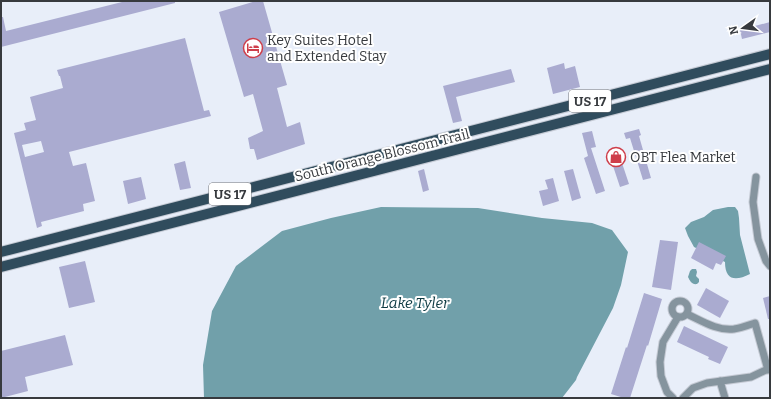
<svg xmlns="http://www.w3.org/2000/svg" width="771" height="399" viewBox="0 0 771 399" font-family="Bitter,serif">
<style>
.water{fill:#71a0aa}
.building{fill:#aaabd0;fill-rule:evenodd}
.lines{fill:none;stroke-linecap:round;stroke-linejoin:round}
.minor-casing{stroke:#c5cad4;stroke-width:9}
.primary-casing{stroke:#c5cad4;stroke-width:12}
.minor{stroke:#85949e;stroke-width:7}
.primary{stroke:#304c5d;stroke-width:10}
.labels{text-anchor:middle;stroke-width:4;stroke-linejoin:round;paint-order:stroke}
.shield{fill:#fff;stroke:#737578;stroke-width:1}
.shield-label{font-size:13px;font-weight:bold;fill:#373a3e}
.poi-label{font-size:14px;fill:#373a3e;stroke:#fff;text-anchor:start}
.street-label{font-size:14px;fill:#373a3e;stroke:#fff}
.water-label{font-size:15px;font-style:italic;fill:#0d3a42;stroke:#fff}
</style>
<rect width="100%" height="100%" fill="#e8eef9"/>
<g class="water">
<path d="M381,207L478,208L542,218L592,223L612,230L628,252L621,285L613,308L577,377L576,380L562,398H204L203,365L212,311L236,266L282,231L331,218Z"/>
<path d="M728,207H735L738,211L739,218L740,235L750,274C736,281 725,281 725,262L694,247L688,236L685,228L691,222L704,217L713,210Z"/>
<path d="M692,269H696L697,272L696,276L699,279V282L697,284C692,285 690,281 688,277L690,271Z"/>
</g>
<g class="building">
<path d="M126,1H175V3L1,47V17H3L6,31Z"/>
<path d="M256,1H263L287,85L277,88L287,127L300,122L305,144L257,160L254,149H250L248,138L263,131L253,94L244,97L219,12Z"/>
<path d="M770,22V32L742,39L740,30Z"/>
<path d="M185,38L204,111L209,110L211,116L69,152L73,166L86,163L95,201L83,204L84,211L41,222L42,226L37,228L14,133L26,130L24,123L36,120L30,97L63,88L60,76H59L57,70ZM41,141L44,152L25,157L22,145Z"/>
<path d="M564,63L565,69L575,66L580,87L553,94L547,68Z"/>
<path d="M511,69L515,82L456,97L462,121L453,123L443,86Z"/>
<path d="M639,129L641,135L639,136L651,178L643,180L630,138L626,139L624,133Z"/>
<path d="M592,131L596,147L591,148L605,191L596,194L584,158L588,156L582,133Z"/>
<path d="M617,148L629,184L620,187L608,151Z"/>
<path d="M185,161L191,188L180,190L174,164Z"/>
<path d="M424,169L429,190L423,192L418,171Z"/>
<path d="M573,169L581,198L572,201L564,171Z"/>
<path d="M141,177L146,199L128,204L123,181Z"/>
<path d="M553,178L559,201L543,206L539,191L548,189L545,180Z"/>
<path d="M660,240L678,242L671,290L652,287Z"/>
<path d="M699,242L726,256L721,265L716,263L713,270L691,258Z"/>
<path d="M85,261L95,302L69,308L59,267Z"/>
<path d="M706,288L729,301L720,318L697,305Z"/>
<path d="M644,293L662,299L648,346L647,345L630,398H624L611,394L626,347L627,348Z"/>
<path d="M770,296V319H768L763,298Z"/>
<path d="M684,326L728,347L720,364L708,359L709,357L677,342Z"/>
<path d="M65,335L73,365L25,377L28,391L1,398V351Z"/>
</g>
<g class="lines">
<defs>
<g id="minor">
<path d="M756,177L753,202L758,239L766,261L770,266"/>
<circle cx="680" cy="309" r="8"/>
<path d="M687,314C702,321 717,331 734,329C741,328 749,325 755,323L768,370"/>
<path d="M720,381L725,398"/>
<path d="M673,398L667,392L661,376L660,362L663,342L678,317"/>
<path d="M683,398L693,388L707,383L751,377L770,368"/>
</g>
<g id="primary">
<path d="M1,252L770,54"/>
<path d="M1,267L770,69"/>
</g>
</defs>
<use href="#minor" class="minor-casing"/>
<use href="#primary" class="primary-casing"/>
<use href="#minor" class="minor"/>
<use href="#primary" class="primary"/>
</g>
<defs>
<symbol id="hotel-ring" viewBox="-11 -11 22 22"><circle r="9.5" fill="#fff" stroke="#ce3e4a" stroke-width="1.5"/><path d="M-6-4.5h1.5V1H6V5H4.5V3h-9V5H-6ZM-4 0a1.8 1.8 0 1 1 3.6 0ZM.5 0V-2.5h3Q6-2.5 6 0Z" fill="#ce3e4a"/></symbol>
<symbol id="shop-ring" viewBox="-11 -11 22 22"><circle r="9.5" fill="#fff" stroke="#ce3e4a" stroke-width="1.5"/><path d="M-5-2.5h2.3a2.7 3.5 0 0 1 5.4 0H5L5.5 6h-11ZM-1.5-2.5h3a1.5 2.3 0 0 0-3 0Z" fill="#ce3e4a"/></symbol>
</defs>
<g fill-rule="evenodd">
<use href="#hotel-ring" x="242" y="37" width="22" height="22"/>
<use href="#shop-ring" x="605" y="146" width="22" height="22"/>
</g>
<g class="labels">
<g class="shield">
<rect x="569" y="90" width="42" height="22" rx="3"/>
<rect x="209" y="183" width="42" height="22" rx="3"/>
</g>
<g class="shield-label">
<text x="590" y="106">US 17</text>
<text x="230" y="199">US 17</text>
</g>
<g class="poi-label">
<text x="267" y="45">Key Suites Hotel<tspan x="267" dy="16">and Extended Stay</tspan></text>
<text x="630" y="162">OBT Flea Market</text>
</g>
<g class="street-label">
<text transform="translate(382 155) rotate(-14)" y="5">South Orange Blossom Trail</text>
</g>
<g class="water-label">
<text x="415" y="308">Lake Tyler</text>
</g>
</g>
<rect width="771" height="399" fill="none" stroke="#373a3e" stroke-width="4"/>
<g transform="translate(743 28) rotate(256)" stroke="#ffffff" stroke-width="3" paint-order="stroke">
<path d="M0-3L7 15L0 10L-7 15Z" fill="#373a3e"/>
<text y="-6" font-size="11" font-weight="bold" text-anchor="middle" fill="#373a3e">N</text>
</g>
</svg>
